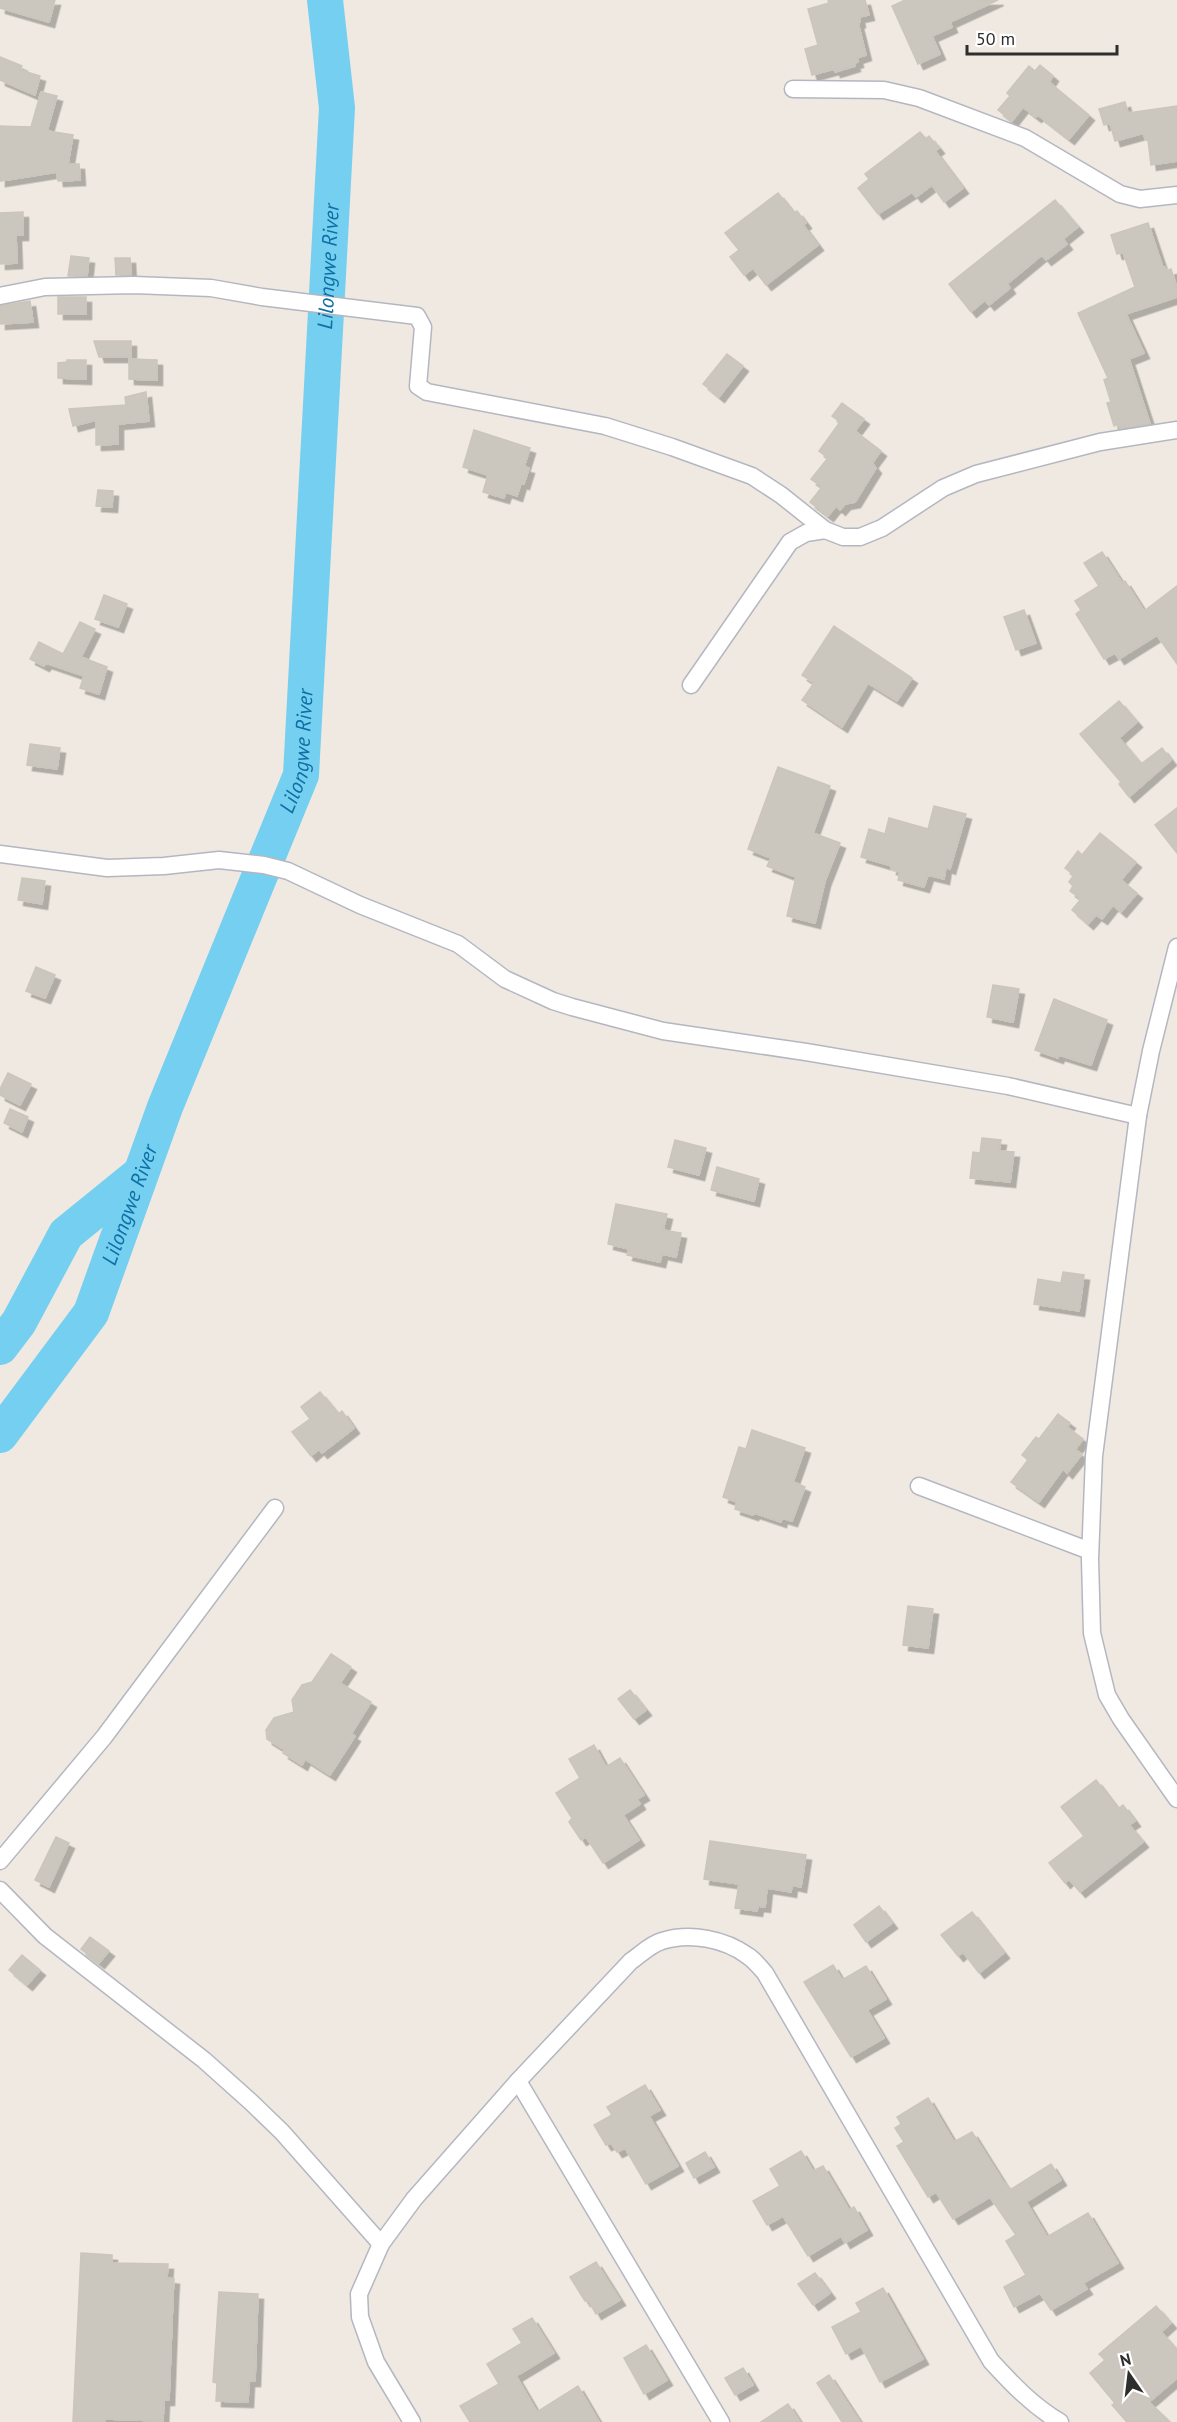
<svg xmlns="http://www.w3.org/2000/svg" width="1177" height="2422" viewBox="0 0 1177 2422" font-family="'PT Sans',sans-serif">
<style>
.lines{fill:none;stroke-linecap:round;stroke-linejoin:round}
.river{stroke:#75cff0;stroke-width:36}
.building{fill:#cbc7bf;stroke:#cbc5ba;stroke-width:1.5;filter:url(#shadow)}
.minor-casing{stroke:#b4b7c1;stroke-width:19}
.minor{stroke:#fff;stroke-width:16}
.labels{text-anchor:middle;stroke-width:4.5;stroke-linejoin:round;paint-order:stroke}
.water-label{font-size:21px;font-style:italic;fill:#0d6fa3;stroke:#fff}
</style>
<defs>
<filter id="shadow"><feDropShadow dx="5.5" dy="5.5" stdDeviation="0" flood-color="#0004"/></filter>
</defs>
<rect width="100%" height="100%" fill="#efe9e1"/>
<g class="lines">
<g class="river">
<path d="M0,1347L19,1322L66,1234L140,1174"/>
<path id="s1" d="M0,1435L91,1313L165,1107L301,775L337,108L325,0"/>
</g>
</g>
<g class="building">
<path d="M0,0H55L49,22L0,8Z"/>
<path d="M828,0H865L869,15L859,17L860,22L858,23L866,55L857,58L858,62L854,63L855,66L835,72L834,69L812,75L805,49L818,45L808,9L829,3Z"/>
<path d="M905,0H998L950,22L952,27L932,36L940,54L918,64L892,6Z"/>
<path d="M0,57L22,66L20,70L40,76L35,95L0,80Z"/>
<path d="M1040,65L1053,76L1049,82L1089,115L1069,139L1038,115L1036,117L1023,107L1012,121L998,110L1010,96L1007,93L1029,66L1035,71Z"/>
<path d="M41,92L57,96L47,131L73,135L68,164H79L80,180L58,181L57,172L0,181V126L31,127Z"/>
<path d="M1125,102L1128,113L1177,106V161L1151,165L1148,140H1145L1144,133L1115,141L1110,123L1104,125L1099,109Z"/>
<path d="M920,132L926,139L929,136L939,148L935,151L963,188L944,202L932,185L916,197L912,192L878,214L858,188L869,179L865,174Z"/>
<path d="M778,193L794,213L797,211L806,223L803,225L818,245L766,285L753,268L744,275L730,257L739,250L725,233Z"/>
<path d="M1055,200L1078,227L1063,239L1067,244L1046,260L1042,255L1007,284L1010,288L989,305L985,300L971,312L949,284Z"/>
<path d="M23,212V235H16L17,263L0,264V213Z"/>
<path d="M1148,223L1163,268L1165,267L1166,271L1171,269L1177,288V297L1126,314L1144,353L1129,359L1150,424L1120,428L1118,424L1114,426L1107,403L1111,402L1104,380L1108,378L1078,313L1135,287L1123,252L1117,254L1111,235Z"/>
<path d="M71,256L89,258L87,276H68Z"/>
<path d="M115,258H130L131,275H116Z"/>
<rect x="58" y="297" width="28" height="17"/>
<path d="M30,301L33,322L0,324V306Z"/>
<path d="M94,341H131V357H99Z"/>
<path d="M727,354L743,366L719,397L703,384Z"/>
<path d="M129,359L157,360V380L129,379Z"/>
<path d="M67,360H86V379L58,378V363L67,362Z"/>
<path d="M146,392L149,421L118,424V444L96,445V420L73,426L69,409L126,405L125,397Z"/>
<path d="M842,403L864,419L855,431L881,451L872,463L876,468L855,502L845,504L840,510L836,506L828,516L810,502L822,487L811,479L828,458L819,451L840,422L832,416Z"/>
<path d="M474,430L530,448L524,467L529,468L524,484L521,483L517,496L506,492L504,498L483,492L488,475L463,467Z"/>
<path d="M98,490L113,491L112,507L96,506Z"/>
<path d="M1102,552L1122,583L1125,581L1144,611L1177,586V664L1157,635L1119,659L1115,653L1104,659L1076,614L1081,610L1075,601L1099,586L1084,563Z"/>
<path d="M104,595L127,604L118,627L95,619Z"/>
<path d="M1024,610L1036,643L1016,650L1004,617Z"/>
<path d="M80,622L95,629L81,657L107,667L99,694L80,688L84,676L46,663L44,666L30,659L39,642L63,654Z"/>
<path d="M834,626L912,678L897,701L868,683L842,727L802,700L814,683L802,675Z"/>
<path d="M1119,701L1137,722L1119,738L1141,764L1162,748L1171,760L1129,797L1119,784L1121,782L1080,734Z"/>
<path d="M30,744L60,748L57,769L27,765Z"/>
<path d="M778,767L830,786L813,833L840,843L825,881L815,923L787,916L796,877L767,866L771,858L748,849Z"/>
<path d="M934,806L966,814L950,869L946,867L944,879L928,875L924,887L898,880L900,872L891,869L892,866L861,857L869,829L885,834L889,818L928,829Z"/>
<path d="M1177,808V853L1155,825Z"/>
<path d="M1100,833L1136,862L1121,880L1137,893L1121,912L1113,905L1102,919L1096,915L1088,924L1072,910L1081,899L1070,891L1073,886L1069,882L1074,875L1065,868L1078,851L1082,855Z"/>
<path d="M22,878L45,881L42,904L18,900Z"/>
<path d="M36,967L55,975L45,998L26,991Z"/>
<path d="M993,985L1019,989L1013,1022L987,1017Z"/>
<path d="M1054,999L1107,1020L1091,1065L1059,1055L1058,1058L1035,1050Z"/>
<path d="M8,1073L31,1084L20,1105L0,1095V1089Z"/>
<path d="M10,1109L28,1117L22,1132L4,1123Z"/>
<path d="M982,1138L1001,1140L999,1151L1014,1152L1010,1182L970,1178L973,1152L980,1153Z"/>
<path d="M675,1140L706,1148L699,1175L668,1167Z"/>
<path d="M717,1167L759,1179L754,1201L711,1190Z"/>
<path d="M616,1204L667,1214L663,1230L681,1233L676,1257L662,1254L660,1262L627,1255L629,1249L608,1244Z"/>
<path d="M1063,1272L1084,1275L1079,1311L1034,1304L1038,1279L1061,1283Z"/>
<path d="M320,1392L338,1414L342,1411L354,1428L322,1453L319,1449L311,1456L292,1432L310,1419L301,1407Z"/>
<path d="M1058,1414L1070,1423L1067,1427L1083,1439L1075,1450L1082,1454L1067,1473L1063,1469L1039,1502L1011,1482L1028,1460L1022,1455L1036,1437L1039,1439Z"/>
<path d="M752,1430L805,1448L793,1482L805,1487L792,1521L782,1518L781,1522L754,1513L753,1515L735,1509L737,1502L723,1497L739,1447L746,1449Z"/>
<path d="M908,1606L933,1609L928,1648L903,1645Z"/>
<path d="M331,1654L351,1667L340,1683L371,1702L351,1734L355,1736L330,1775L305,1759L302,1765L283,1753L285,1750L267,1739L266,1730L274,1718L294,1712L292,1700L302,1685L312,1682Z"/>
<path d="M630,1690L646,1710L634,1719L618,1699Z"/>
<path d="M594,1745L606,1767L620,1758L644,1795L637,1799L640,1804L623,1815L639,1840L603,1863L586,1837L581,1840L569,1822L572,1818L556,1793L580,1778L569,1759Z"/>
<path d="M1096,1780L1118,1809L1123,1805L1135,1821L1129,1825L1143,1842L1080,1892L1069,1879L1065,1883L1049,1863L1084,1836L1061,1807Z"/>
<path d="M56,1837L69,1843L49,1887L35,1880Z"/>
<path d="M710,1841L806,1855L801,1887L792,1885L791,1892L767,1888L765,1907L758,1906L757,1911L735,1908L739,1884L704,1879Z"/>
<path d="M879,1906L892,1923L866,1942L854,1925Z"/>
<path d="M972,1912L1004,1953L979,1973L963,1952L958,1956L941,1935Z"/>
<path d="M90,1937L109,1951L99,1963L81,1949Z"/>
<path d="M22,1955L40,1970L27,1985L9,1970Z"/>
<path d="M833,1965L842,1980L866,1966L886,1999L867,2010L884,2038L851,2057L804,1982Z"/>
<path d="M645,2085L660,2110L649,2116L678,2166L646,2184L625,2148L617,2152L611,2143L606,2145L594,2125L612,2115L607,2107Z"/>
<path d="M928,2098L954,2142L972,2132L1002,2180L1010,2190L1051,2164L1061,2180L1026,2202L1047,2237L1088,2213L1118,2263L1083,2283L1087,2289L1051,2310L1040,2293L1014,2307L1004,2287L1026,2275L1006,2241L1016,2235L990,2197L953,2219L936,2192L928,2197L897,2146L904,2142L895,2128L901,2124L897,2117Z"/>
<path d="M801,2151L813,2171L823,2166L849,2210L854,2207L867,2230L845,2243L841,2236L808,2256L783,2216L767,2225L753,2201L780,2186L770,2169Z"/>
<path d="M705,2152L714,2167L694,2178L686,2163Z"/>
<path d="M81,2253L112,2255V2263L168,2264L167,2278L174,2279L173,2295L169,2400H164L163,2421L105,2419V2422H73Z"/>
<path d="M596,2262L620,2300L596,2314L588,2300L585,2301L570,2277Z"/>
<path d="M815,2273L830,2293L813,2305L798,2284Z"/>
<path d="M883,2288L923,2359L880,2382L861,2346L846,2354L832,2327L861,2312L856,2303Z"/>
<path d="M219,2292L258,2294L255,2381H249L248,2402L216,2401L217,2383L213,2382Z"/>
<path d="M1156,2306L1171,2323L1161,2332L1177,2350V2378L1149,2402L1170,2422H1127L1112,2405L1115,2403L1090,2373L1105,2360L1099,2354Z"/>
<path d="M532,2318L554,2353L516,2376L537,2412L578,2386L599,2422H470L460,2406L499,2384L487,2364L522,2343L513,2329Z"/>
<path d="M646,2345L667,2380L644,2394L624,2358Z"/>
<path d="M743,2368L753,2385L735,2395L725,2378Z"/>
<path d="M829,2375L860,2422H842L817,2383Z"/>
<path d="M788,2404L800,2422H761Z"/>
</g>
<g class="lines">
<defs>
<g id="minor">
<path d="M793,89L884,90L919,98L1025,138L1120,194L1140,199L1177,195"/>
<path d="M0,296L45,287L134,285L211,288L262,297L417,316L423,327L418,386L427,392L605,426L672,447L752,476L781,495L825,530L843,537H860L882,528L943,488L976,474L1100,442L1177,430"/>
<path d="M691,685L790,542L806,533L825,530"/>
<path d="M0,854L107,868L164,866L219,860L264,865L288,871L360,905L458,944L505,979L553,1001L572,1007L663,1031L806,1052L1008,1086L1138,1116"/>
<path d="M1177,947L1151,1051L1138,1116L1094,1456L1090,1559L1092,1633L1107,1695L1121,1719L1177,1799"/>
<path d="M919,1486L1090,1551"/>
<path d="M0,1861L104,1737L275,1508"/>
<path d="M0,1890L45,1936L204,2060L252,2103L282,2132L381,2244"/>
<path d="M518,2081L721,2422"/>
<path d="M412,2422L376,2362L360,2317L359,2294L381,2244L414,2199L518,2081L631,1961C641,1954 651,1944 662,1941C690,1932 725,1939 748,1956C754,1960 760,1967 765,1973L991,2361C1012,2384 1033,2406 1060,2422"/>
</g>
</defs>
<use href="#minor" class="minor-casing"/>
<use href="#minor" class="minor"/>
</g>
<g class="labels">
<g class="water-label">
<text dy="7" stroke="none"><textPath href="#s1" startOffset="1239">Lilongwe River</textPath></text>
<text dy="7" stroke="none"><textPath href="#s1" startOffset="753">Lilongwe River</textPath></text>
<text dy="7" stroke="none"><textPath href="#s1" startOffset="267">Lilongwe River</textPath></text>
</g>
</g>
<g transform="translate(1129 2374) rotate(346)" stroke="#ffffff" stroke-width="4.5" paint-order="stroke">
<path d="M0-4.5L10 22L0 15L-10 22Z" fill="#2e2e2e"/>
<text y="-9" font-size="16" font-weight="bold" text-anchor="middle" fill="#2e2e2e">N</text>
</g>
<path d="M967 45v9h150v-9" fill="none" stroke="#2e2e2e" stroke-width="3"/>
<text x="976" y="45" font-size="18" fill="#2e2e2e" stroke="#ffffff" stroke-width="4.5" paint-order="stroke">50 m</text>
</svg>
